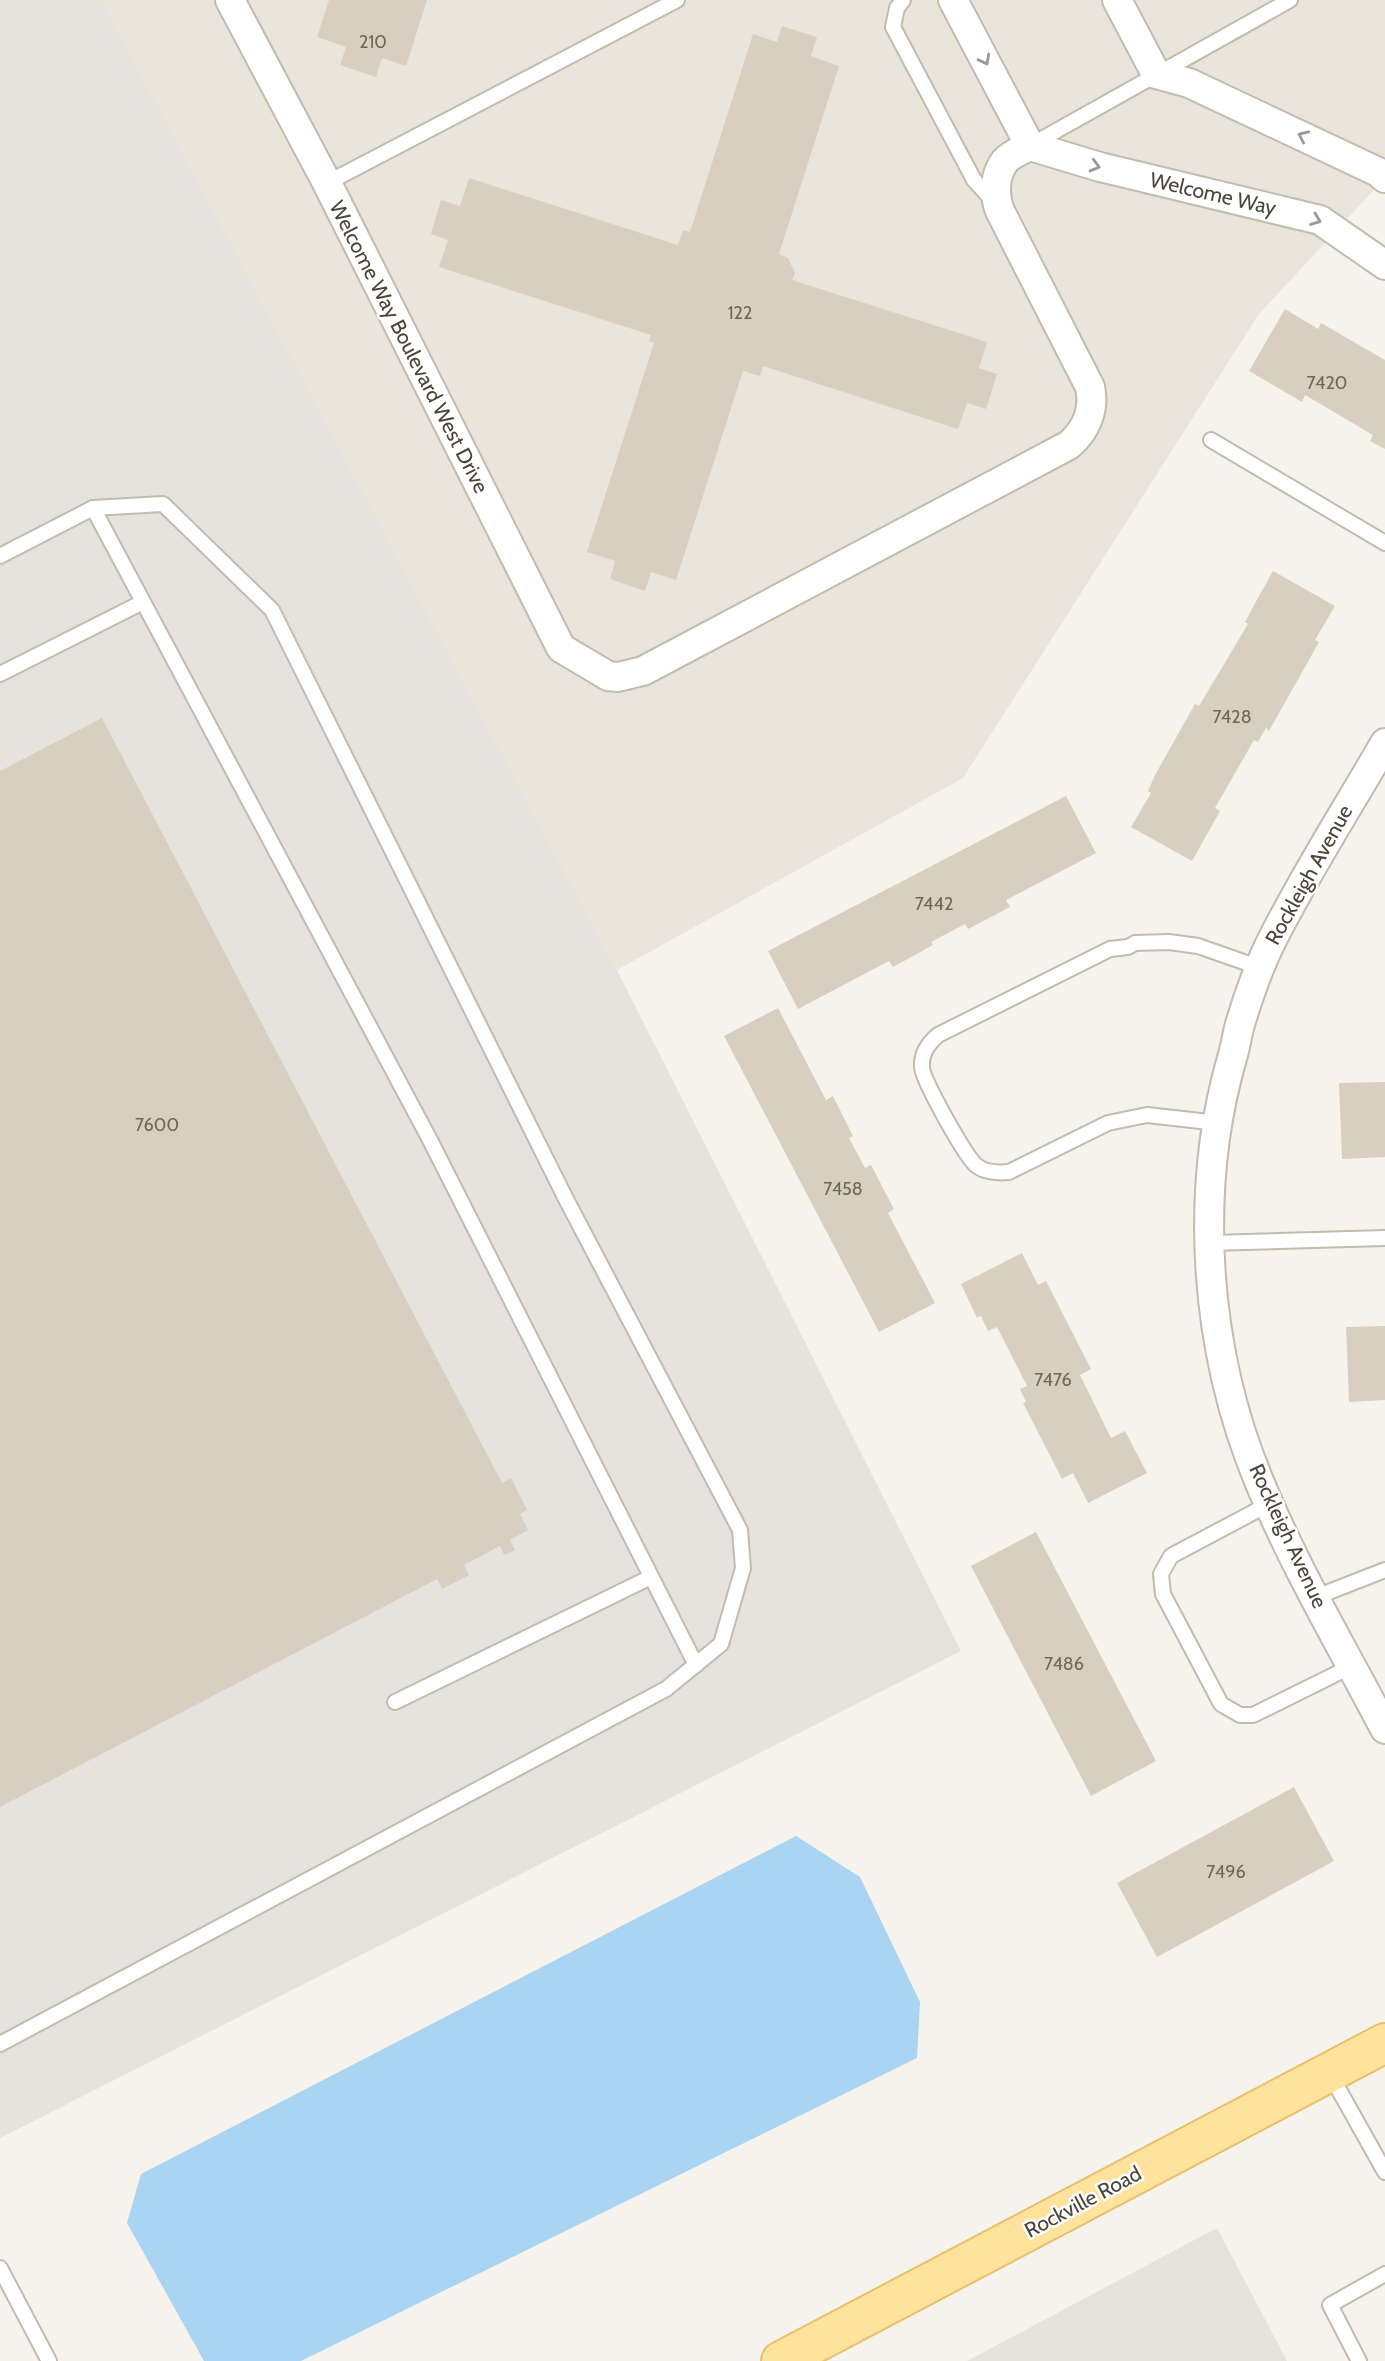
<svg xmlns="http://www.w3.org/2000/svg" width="1385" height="2361" viewBox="0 0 1385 2361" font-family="Cabin,sans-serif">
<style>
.residential{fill:#eae5da}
.industrial{fill:#e6e2dd}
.water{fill:#a9d4f2}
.building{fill:#d8cfc1}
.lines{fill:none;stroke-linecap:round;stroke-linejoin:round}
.service-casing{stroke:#c2bbae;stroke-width:18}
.minor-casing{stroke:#c2bbae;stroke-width:32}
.primary-casing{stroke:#e6c16a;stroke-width:42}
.service{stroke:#fff;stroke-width:14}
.minor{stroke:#fff;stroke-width:28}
.primary{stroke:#ffe39c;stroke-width:38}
.oneway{stroke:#9c9892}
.labels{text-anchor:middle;stroke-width:5;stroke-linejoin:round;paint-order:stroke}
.number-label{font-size:18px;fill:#6e675b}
.street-label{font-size:21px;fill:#4b4439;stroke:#fff}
</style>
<rect width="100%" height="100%" fill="#f6f3ec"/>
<path class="residential" d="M102,0H1385V178L1259,314L963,778L617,970Z"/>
<g class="industrial">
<path d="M0,0H102L617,970L961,1651L0,2138Z"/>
<path d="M1217,2228L1287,2361H967Z"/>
</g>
<path class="water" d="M796,1836L860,1877L920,2002L917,2058L301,2361H204L127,2223L141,2174Z"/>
<g class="building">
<path d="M329,0H427L406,66L382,58L376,77L340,65L346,47L317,37Z"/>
<path d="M782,26L817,37L811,56L839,66L779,254L788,258L795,273L792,280L987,342L979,368L997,374L986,409L967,403L958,429L763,366L760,376L743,371L676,580L651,572L645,591L610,579L615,561L587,552L654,343L649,341L651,335L439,267L448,240L431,234L441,200L460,206L469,178L678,245L683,230L690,232L753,34L777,42Z"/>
<path d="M1285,309L1318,329L1321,323L1385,360V449L1370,441L1373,435L1305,395L1302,402L1249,371Z"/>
<path d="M1273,571L1335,606L1315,640L1319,642L1269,731L1266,728L1258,742L1254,740L1215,808L1220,811L1192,861L1131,827L1151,793L1148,791L1155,775L1195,704L1199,706L1248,624L1245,622L1253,607Z"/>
<path d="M102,718L502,1483L511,1478L527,1510L520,1514L528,1530L510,1540L515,1550L504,1555L500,1546L464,1565L469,1575L442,1589L437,1579L0,1807V771Z"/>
<path d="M1066,796L1096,853L1006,900L1010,907L968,929L965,924L931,942L933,945L893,967L889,961L798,1009L768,951Z"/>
<path d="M778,1008L826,1100L833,1096L853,1136L849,1138L865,1168L871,1165L894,1209L888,1213L935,1303L879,1332L724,1036Z"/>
<path d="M1385,1082V1157L1342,1159L1339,1083Z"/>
<path d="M1022,1253L1038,1285L1046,1281L1091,1369L1080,1375L1111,1438L1125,1431L1147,1473L1088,1503L1073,1473L1062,1479L1023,1403L1026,1402L1020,1389L1027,1386L997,1327L988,1331L981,1316L977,1318L961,1284Z"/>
<path d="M1385,1326V1400L1349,1402L1346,1327Z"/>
<path d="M1036,1532L1156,1761L1091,1796L971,1566Z"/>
<path d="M1294,1787L1334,1861L1157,1957L1117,1883Z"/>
</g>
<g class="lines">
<defs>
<g id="service">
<path d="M903,0L897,8L893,27L974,180L994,202"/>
<path d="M1031,145L1290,0"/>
<path d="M327,183L677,0"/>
<path d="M1211,440L1385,543"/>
<path d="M93,508L430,1140L696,1665"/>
<path d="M0,556L93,508L163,504L272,610L567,1201L740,1530L743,1568L721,1644L666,1689L0,2044"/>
<path d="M0,674L143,602"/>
<path d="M1218,1123L1147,1115L1108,1123L1009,1172C998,1173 986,1173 977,1166C966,1158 924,1082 922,1068C921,1053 928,1044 938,1035L1110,949L1128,947L1135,943L1169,942L1198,946L1261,968"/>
<path d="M1210,1243L1385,1238"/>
<path d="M1269,1504L1171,1556L1161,1574L1163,1594L1221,1704L1240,1715H1253L1352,1666"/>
<path d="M1316,1597L1385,1570"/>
<path d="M395,1702L651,1577"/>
<path d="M1330,2074L1385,2172"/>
<path d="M0,2268L49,2361"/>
<path d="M1359,2361L1330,2305L1385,2274"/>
</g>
<g id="minor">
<path d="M230,0L327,183L561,648L608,676L618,677L643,671L1069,445C1086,430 1095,410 1090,387L1000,211C994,196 994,175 1005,161C1011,154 1022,150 1030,146"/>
<path d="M953,0L1030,146"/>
<path d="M1117,0L1156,74L1189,83L1378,172L1385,178"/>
<path d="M1030,146L1100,167L1320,220L1385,265"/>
<path d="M1385,743C1347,809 1305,874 1271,942C1259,966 1249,995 1241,1021C1237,1033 1236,1046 1232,1058C1193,1194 1205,1351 1259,1481C1294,1566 1342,1647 1385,1729"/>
</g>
<path id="primary" d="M781,2361L1385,2043"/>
</defs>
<use href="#service" class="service-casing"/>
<use href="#minor" class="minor-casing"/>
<use href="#primary" class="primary-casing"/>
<use href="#service" class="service"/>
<use href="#minor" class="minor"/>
<use href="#primary" class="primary"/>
</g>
<defs><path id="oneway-chevron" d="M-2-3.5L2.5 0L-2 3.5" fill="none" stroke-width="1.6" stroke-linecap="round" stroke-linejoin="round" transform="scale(1.75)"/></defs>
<g class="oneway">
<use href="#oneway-chevron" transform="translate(985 60) rotate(62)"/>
<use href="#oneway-chevron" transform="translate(1303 136) rotate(-155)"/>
<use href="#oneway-chevron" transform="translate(1095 166) rotate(16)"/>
<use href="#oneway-chevron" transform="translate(1316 220) rotate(21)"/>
</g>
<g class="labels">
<g class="number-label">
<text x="373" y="48">210</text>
<text x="740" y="319">122</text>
<text x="1327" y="389">7420</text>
<text x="1232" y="723">7428</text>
<text x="934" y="910">7442</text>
<text x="157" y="1131">7600</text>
<text x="843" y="1195">7458</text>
<text x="1053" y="1386">7476</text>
<text x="1064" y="1670">7486</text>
<text x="1226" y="1878">7496</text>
</g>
<g class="street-label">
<text transform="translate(1213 194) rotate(13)" y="7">Welcome Way</text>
<text transform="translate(409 347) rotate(63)" y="7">Welcome Way Boulevard West Drive</text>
<text transform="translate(1309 875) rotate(-61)" y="7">Rockleigh Avenue</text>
<text transform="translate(1288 1536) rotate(65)" y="7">Rockleigh Avenue</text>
<text transform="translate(1083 2202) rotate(-28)" y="7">Rockville Road</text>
</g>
</g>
</svg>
